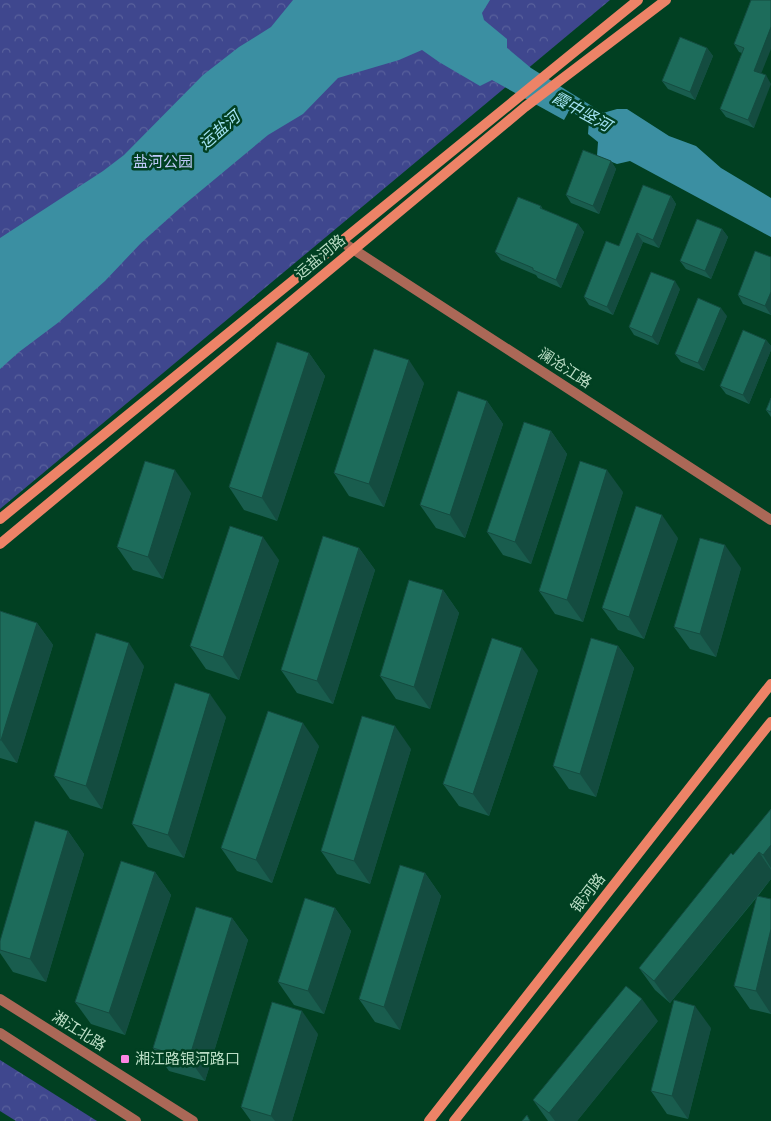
<svg xmlns="http://www.w3.org/2000/svg" width="771" height="1121" viewBox="0 0 771 1121" font-family="'Nunito Sans','Noto Sans SC',sans-serif">
<style>
.park{fill:url(#park-crowns)}
.water{fill:#3b8fa2}
.lines{fill:none;stroke-linecap:round;stroke-linejoin:round}
.tertiary{stroke:#ab6857;stroke-width:10}
.secondary{stroke:#ed8367;stroke-width:10}
.wall{fill:#195d4e}
.shaded-wall{fill:#144c40}
.building{fill:#1d6c5b;stroke:#144c40}
.poi-dot{fill:#fc86e4;stroke:#014022;stroke-width:2}
.labels{text-anchor:middle;stroke-width:5;stroke-linejoin:round;paint-order:stroke}
.park-label{font-size:15px;fill:#bfcafa;stroke:#014022}
.street-label{font-size:15px;fill:#bbdec6;stroke:#014022}
.poi-label{font-size:15px;fill:#bbdec6;stroke:#014022;text-anchor:start}
.water-label{font-size:16px;font-style:italic;fill:#a2e2f3;stroke:#014022}
</style>
<defs>
<pattern id="park-crowns" width="20" height="18" patternUnits="userSpaceOnUse" patternTransform="scale(1.25)"><rect width="20" height="18" fill="#3f478e"/><path d="M2 6a3 3 0 1 1 6 0M12 15a3 3 0 1 1 6 0" fill="none" stroke="#59619c"/></pattern>
</defs>
<rect width="100%" height="100%" fill="#014022"/>
<g class="park">
<path d="M0,0H610L0,509Z"/>
<path d="M0,1060L97,1121H16L0,1111Z"/>
</g>
<path class="water" d="M293,0H490L482,13L484,20L507,39V48L531,68L603,113L617,109H627L669,136L696,146L721,168L771,198V237L630,161L617,164L597,156L598,142L588,134L589,121L569,111L564,120L492,80L480,86L439,62L422,50L399,60L338,78L303,114L268,135L180,208L141,243L105,281L59,322L19,352L0,369V238L103,171L124,155L203,75L239,47L271,27Z"/>
<g class="lines">
<g class="tertiary">
<path d="M342,242L771,520"/>
<path d="M0,999L193,1121"/>
<path d="M0,1033L136,1121"/>
</g>
<g class="secondary">
<path d="M0,519L638,0"/>
<path d="M0,544L525,107L666,0"/>
<path d="M429,1121L771,684"/>
<path d="M454,1121L771,722"/>
</g>
</g>
<g class="wall">
<path d="M751,0L761,74L754,128L726,117L720,109L742,53L739,52L734,44Z"/>
<path d="M707,48L713,56L695,100L668,89L662,81Z"/>
<path d="M611,161L616,169L599,214L571,203L566,195Z"/>
<path d="M671,196L676,204L659,248L643,242L613,315L589,305L584,297L619,246Z"/>
<path d="M541,206L543,210L578,224L584,232L561,288L538,278L536,275L501,260L495,252Z"/>
<path d="M722,229L728,237L711,279L686,269L680,261Z"/>
<path d="M771,257V315L743,304L738,295Z"/>
<path d="M680,289L658,345L634,335L629,327Z"/>
<path d="M727,316L704,371L681,362L675,354Z"/>
<path d="M766,340L771,346V350L749,404L726,394L720,386Z"/>
<path d="M309,353L325,376L277,521L244,510L229,487Z"/>
<path d="M424,383L384,507L349,496L334,473Z"/>
<path d="M771,398V417L766,410Z"/>
<path d="M487,401L503,424L465,538L436,528L420,505Z"/>
<path d="M551,431L567,454L531,564L503,555L487,532Z"/>
<path d="M623,492L583,622L555,614L539,591Z"/>
<path d="M191,493L163,579L133,570L117,547Z"/>
<path d="M678,538L644,639L618,630L602,608Z"/>
<path d="M359,548L375,570L333,704L297,693L281,670Z"/>
<path d="M279,560L239,680L206,669L190,646Z"/>
<path d="M741,568L716,657L690,649L674,627Z"/>
<path d="M443,590L459,613L430,709L396,699L380,676Z"/>
<path d="M0,611L37,623L53,645L17,763L0,758Z"/>
<path d="M618,646L634,668L596,797L569,789L553,766Z"/>
<path d="M144,666L102,809L70,799L54,776Z"/>
<path d="M538,670L489,816L459,806L443,784Z"/>
<path d="M226,717L184,858L148,847L132,824Z"/>
<path d="M319,746L272,883L237,871L221,848Z"/>
<path d="M411,749L370,884L337,874L321,851Z"/>
<path d="M771,809V879L758,896L771,899V1014L750,1009L734,986L757,897L670,1003L655,990L639,968Z"/>
<path d="M68,831L84,854L46,982L13,972L0,953V941Z"/>
<path d="M155,872L171,895L125,1035L91,1024L75,1002Z"/>
<path d="M425,873L441,896L400,1030L375,1022L359,999Z"/>
<path d="M335,908L351,931L324,1014L294,1005L278,982Z"/>
<path d="M232,918L248,940L205,1081L169,1071L153,1048Z"/>
<path d="M658,1021L577,1121H548L533,1100Z"/>
<path d="M711,1028L688,1119L667,1114L651,1091Z"/>
<path d="M318,1034L292,1121H251L241,1107Z"/>
</g>
<g class="shaded-wall">
<path d="M771,27V49L759,79L754,71Z"/>
<path d="M707,48L713,56L695,100L690,92Z"/>
<path d="M766,75L771,84L754,128L748,120Z"/>
<path d="M611,161L616,169L599,214L593,206Z"/>
<path d="M671,196L676,204L659,248L653,240Z"/>
<path d="M578,224L584,232L561,288L556,280Z"/>
<path d="M722,229L728,237L711,279L705,271Z"/>
<path d="M637,233L643,242L613,315L607,307Z"/>
<path d="M675,281L680,289L658,345L652,337Z"/>
<path d="M771,292V315L765,306Z"/>
<path d="M721,308L727,316L704,371L698,363Z"/>
<path d="M766,340L771,346V350L749,404L743,395Z"/>
<path d="M309,353L325,376L277,521L262,498Z"/>
<path d="M409,360L424,383L384,507L369,484Z"/>
<path d="M487,401L503,424L465,538L450,515Z"/>
<path d="M551,431L567,454L531,564L515,542Z"/>
<path d="M175,470L191,493L163,579L148,557Z"/>
<path d="M607,470L623,492L583,622L567,600Z"/>
<path d="M662,515L678,538L644,639L629,617Z"/>
<path d="M263,537L279,560L239,680L223,657Z"/>
<path d="M725,545L741,568L716,657L700,634Z"/>
<path d="M359,548L375,570L333,704L317,681Z"/>
<path d="M443,590L459,613L430,709L414,687Z"/>
<path d="M37,623L53,645L17,763L1,740Z"/>
<path d="M129,643L144,666L102,809L86,786Z"/>
<path d="M618,646L634,668L596,797L580,774Z"/>
<path d="M522,648L538,670L489,816L473,794Z"/>
<path d="M210,694L226,717L184,858L168,835Z"/>
<path d="M303,723L319,746L272,883L256,860Z"/>
<path d="M395,726L411,749L370,884L354,861Z"/>
<path d="M68,831L84,854L46,982L30,959Z"/>
<path d="M771,845V868L763,855Z"/>
<path d="M759,852L771,870V879L670,1003L654,981Z"/>
<path d="M155,872L171,895L125,1035L109,1013Z"/>
<path d="M425,873L441,896L400,1030L384,1007Z"/>
<path d="M335,908L351,931L324,1014L308,991Z"/>
<path d="M232,918L248,940L205,1081L189,1059Z"/>
<path d="M771,929V1014L756,991Z"/>
<path d="M642,999L658,1021L577,1121H555L549,1113Z"/>
<path d="M695,1006L711,1028L688,1119L672,1096Z"/>
<path d="M302,1011L318,1034L292,1121H275L271,1116Z"/>
</g>
<g class="building">
<path d="M751,0H771V27L754,71L766,75L748,120L720,109L744,48L734,44Z"/>
<path d="M680,37L707,48L690,92L662,81Z"/>
<path d="M583,150L611,161L593,206L566,195Z"/>
<path d="M643,185L671,196L653,240L637,233L607,307L584,297L606,241L619,246Z"/>
<path d="M518,197L541,206L540,208L578,224L556,280L533,270V268L495,252Z"/>
<path d="M697,219L722,229L705,271L680,261Z"/>
<path d="M755,251L771,257V292L765,306L738,295Z"/>
<path d="M651,272L675,281L652,337L629,327Z"/>
<path d="M698,298L721,308L698,363L675,354Z"/>
<path d="M743,330L766,340L743,395L720,386Z"/>
<path d="M277,342L309,353L262,498L229,487Z"/>
<path d="M374,349L409,360L369,484L334,473Z"/>
<path d="M458,391L487,401L450,515L420,505Z"/>
<path d="M771,398V412L766,410Z"/>
<path d="M524,422L551,431L515,542L487,532Z"/>
<path d="M145,461L175,470L148,557L117,547Z"/>
<path d="M580,461L607,470L567,600L539,591Z"/>
<path d="M636,506L662,515L629,617L602,608Z"/>
<path d="M230,526L263,537L223,657L190,646Z"/>
<path d="M323,536L359,548L317,681L281,670Z"/>
<path d="M700,538L725,545L700,634L674,627Z"/>
<path d="M409,580L443,590L414,687L380,676Z"/>
<path d="M0,611L37,623L1,740H0Z"/>
<path d="M96,633L129,643L86,786L54,776Z"/>
<path d="M492,638L522,648L473,794L443,784Z"/>
<path d="M591,638L618,646L580,774L553,766Z"/>
<path d="M175,683L210,694L168,835L132,824Z"/>
<path d="M268,711L303,723L256,860L221,848Z"/>
<path d="M362,716L395,726L354,861L321,851Z"/>
<path d="M771,809V845L763,855L759,852L654,981L639,968L731,853L733,855Z"/>
<path d="M35,821L68,831L30,959L0,950V941Z"/>
<path d="M121,861L155,872L109,1013L75,1002Z"/>
<path d="M400,865L425,873L384,1007L359,999Z"/>
<path d="M757,896L771,899V929L756,991L734,986Z"/>
<path d="M305,898L335,908L308,991L278,982Z"/>
<path d="M196,907L232,918L189,1059L153,1048Z"/>
<path d="M626,986L642,999L549,1113L533,1100Z"/>
<path d="M674,1000L695,1006L672,1096L651,1091Z"/>
<path d="M272,1002L302,1011L271,1116L241,1107Z"/>
<path d="M527,1115L530,1121H522Z"/>
</g>
<rect class="poi-dot" x="120" y="1054" width="10" height="10" rx="2.5"/>
<g class="labels">
<g class="park-label">
<text x="163" y="167">盐河公园</text>
</g>
<g class="street-label">
<text transform="translate(320 257) rotate(-40)" y="5">运盐河路</text>
<text transform="translate(565 368) rotate(33)" y="5">澜沧江路</text>
<text transform="translate(588 893) rotate(-52)" y="5">银河路</text>
<text transform="translate(79 1031) rotate(32)" y="5">湘江北路</text>
</g>
<g class="poi-label">
<text x="135" y="1064">湘江路银河路口</text>
</g>
<g class="water-label">
<text transform="translate(582 111) rotate(29)" y="6">霞中竖河</text>
<text transform="translate(219 130) rotate(-41)" y="6">运盐河</text>
</g>
</g>
</svg>
